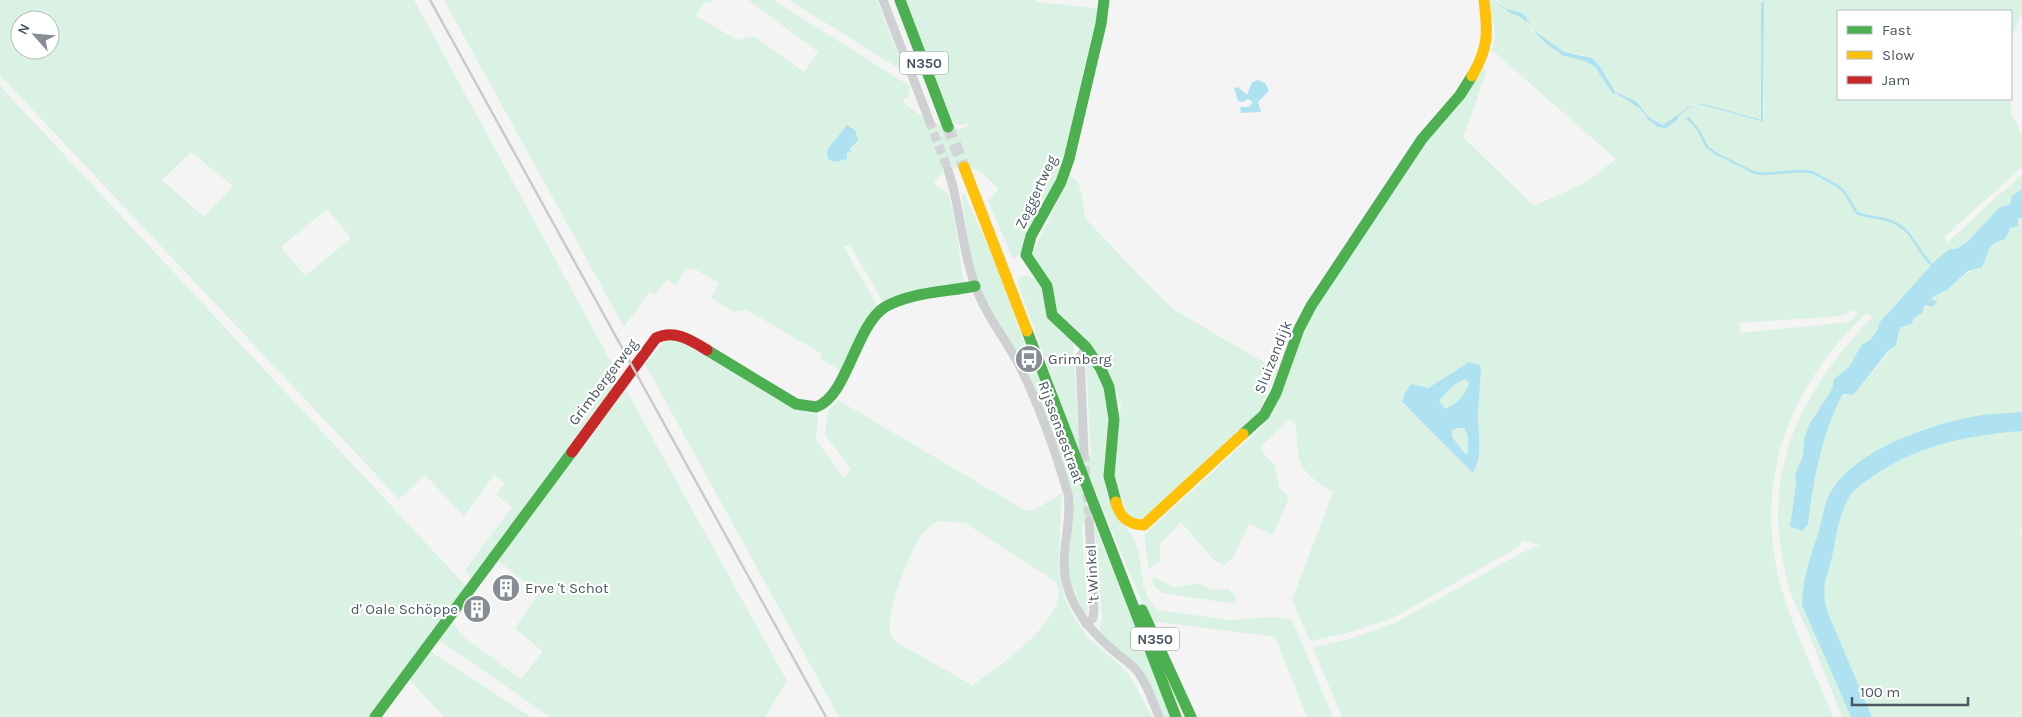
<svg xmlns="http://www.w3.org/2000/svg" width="2022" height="717" viewBox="0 0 2022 717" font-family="Karla,sans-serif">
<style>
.green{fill:#d9f2e3;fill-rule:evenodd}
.water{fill:#aee2f0;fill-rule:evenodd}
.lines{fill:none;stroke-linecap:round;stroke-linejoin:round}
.stream{stroke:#aee2f0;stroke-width:2.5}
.street-tunnel{stroke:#d2d4d7;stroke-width:9;stroke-dasharray:9 4.5;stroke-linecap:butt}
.primary-tunnel{stroke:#d2d4d7;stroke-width:12;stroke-dasharray:12 6;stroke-linecap:butt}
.street{stroke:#ced0d2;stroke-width:9}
.fast{stroke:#4caf50;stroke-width:11}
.slow{stroke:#ffc107;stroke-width:11}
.jam{stroke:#c62828;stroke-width:11}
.rail{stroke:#c9cacc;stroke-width:2.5}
.labels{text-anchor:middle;stroke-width:4.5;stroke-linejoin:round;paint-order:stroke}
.shield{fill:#fff;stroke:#808990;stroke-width:1}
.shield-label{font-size:14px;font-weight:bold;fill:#4a5661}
.street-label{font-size:15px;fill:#4a5661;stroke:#fff}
.poi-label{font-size:15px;fill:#4a5661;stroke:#fff;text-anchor:start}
</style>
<rect width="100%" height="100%" fill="#f4f4f4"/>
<g class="green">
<path d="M0,0H414L623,384L473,579L465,570L512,507L496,495L505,483L494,475L464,516L425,475L399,499L0,75ZM20,20H50V50H20ZM191,152L233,186L204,217L162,180ZM327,209L351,238L305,276L281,247Z"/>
<path d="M444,0H712L710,3L705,1L696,16L737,40L753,36L804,72L818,52L748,0H773L910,86L909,97L902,100C911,112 959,142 969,123C961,128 956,124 947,119L904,0H1036V2L1103,9L1060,177L1022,251L1013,259L988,201L998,190L997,187C991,183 986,175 979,171C963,163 940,167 934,184L948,194L954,215L964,285L887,309L850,245L844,247L881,313L849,376L820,358L822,354L747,310L733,312L711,298L719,283L696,270L686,269L675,285L667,279L655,295L650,292L624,327ZM852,126L858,135C856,144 848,157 840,160Z"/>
<path d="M789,0H877L902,65L899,68L895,66Z"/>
<path d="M1488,0H1495L1508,11L1524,17L1531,30L1564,55L1587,59L1596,66L1613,93L1632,101L1647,118L1664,127L1693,105L1700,104L1760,122L1764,118V0H2022V12L2011,39V11H1838V99H2010L2011,113L2022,135V167L1944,237L1947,243L2022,174V189L2017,192L2010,205L2000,207L1969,241L1935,261L1880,322L1877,333L1867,343L1862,344L1849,367L1834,379L1832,389L1809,425L1804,439L1803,456L1795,475L1796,484L1790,526L1808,514L1809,510C1811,472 1824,431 1841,397L1855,393L1876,368L1898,341L1900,327L1914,322V318L1922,313L1923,306L1929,307L1936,300H1932L1933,297C1952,289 1964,272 1984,264C1986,252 1991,240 2004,240L2007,233L2019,223L2018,218H2022V412C1997,415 1971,418 1947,423C1912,431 1853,457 1833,488C1824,503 1823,519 1818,534C1810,557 1802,581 1802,604L1851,717H1842C1831,689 1820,661 1808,632C1801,616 1792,600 1788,583C1758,474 1799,394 1873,316L1865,314C1791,386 1754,476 1779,579C1790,624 1816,674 1833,717H1342L1313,648L1349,639L1395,623L1527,550L1541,546L1523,540L1518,547L1393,618L1347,633L1310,641L1292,600L1333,492C1298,470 1298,466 1296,426L1290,419L1261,446L1263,453L1275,466L1279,487L1289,498L1273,535L1249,524L1232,559L1224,565L1214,560L1181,522L1160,544V561L1149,569L1144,535L1264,425L1311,316L1412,160L1483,68L1487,71L1463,137L1534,206L1586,182L1616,159L1492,50C1498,34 1493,16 1488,0ZM1850,310L1858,313L1849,322L1740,333V323L1841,316L1847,314ZM1469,362L1481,370C1480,384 1479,399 1478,414C1478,434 1485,455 1473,473L1402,403L1420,387L1428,388Z"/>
<path d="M1497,0H1762L1761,121L1695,103C1686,109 1669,125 1660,125L1649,118L1636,101L1615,92L1599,65L1583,55L1564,52L1532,29L1525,17L1519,12L1509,10Z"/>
<path d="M0,86L465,585V590L369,717H0Z"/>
<path d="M1070,176L1077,181L1082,193L1085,218L1154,291L1176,311L1277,370L1257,416L1141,522L1129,518L1114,479L1121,405L1105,365L1081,338L1056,315L1049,279L1032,254Z"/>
<path d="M964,193L992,255L1013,310L1029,359L1022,362L985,298L971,259L962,196Z"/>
<path d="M1021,276H1028L1039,281L1073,342L1079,443L1087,459L1091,454L1086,363L1092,362C1124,411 1096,445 1107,493C1112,514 1131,527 1137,547C1143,566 1140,599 1159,610L1229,620L1274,617L1292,620L1333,717H1307L1275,637L1150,621L1076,445L1018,283V280Z"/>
<path d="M668,339L683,340L811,414H818L816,440L844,478L851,469L825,435L828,411L838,400L1026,511L1038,508L1062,493L1058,568L1065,600L1078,624L1087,637L1118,663L1131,678L1152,717H839L645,364L665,340ZM939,521L965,523L1055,581C1076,614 995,670 972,685L896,642C892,638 890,635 890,629C888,608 910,549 923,533C927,528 933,524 939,521Z"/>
<path d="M1029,361L1041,381L1096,529L1172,717H1162L1152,692L1099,634L1102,616L1095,535L1089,519L1085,515L1082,527L1088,613H1084L1068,575L1066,557L1073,519L1030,378L1023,363Z"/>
<path d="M1466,379L1469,384C1465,395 1456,405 1445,409L1439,401C1447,391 1454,384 1466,379Z"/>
<path d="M626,390L787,681L765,717H550L439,640L453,621L460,634L521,679L543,652L515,628L539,593L498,561Z"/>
<path d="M1464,428L1468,436V453L1466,455L1452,437V430Z"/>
<path d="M2022,431V527L2020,532L2022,533V717H1872L1827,611C1824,598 1822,586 1825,573C1827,566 1831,560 1833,552C1837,532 1840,511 1851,494C1857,486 1869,478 1878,473C1922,444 1970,435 2022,431Z"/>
<path d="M1156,577L1174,588L1198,583L1212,590L1229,589L1236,597L1235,604L1163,593L1155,587L1151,579Z"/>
<path d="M428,650L531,717H444L409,679Z"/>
</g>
<g class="water">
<path d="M1494,0L1509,10L1519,12L1526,17L1532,29L1564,52L1592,58L1599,65L1615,92L1636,101L1649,118L1663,125L1692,105L1704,104L1761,120V4L1764,0L1763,122L1700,104L1693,105L1664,127C1648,124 1643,110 1632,101C1603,92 1613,81 1595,65C1586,57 1576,58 1566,55C1551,51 1531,30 1524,17L1508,11Z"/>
<path d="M1258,80L1265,83L1269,91L1258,102L1261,112L1241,113L1240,107H1249L1253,102L1248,99L1242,102L1238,101L1234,88L1238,87L1247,95L1252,82Z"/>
<path d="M847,125L855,130L858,140L850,149L851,152L847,153V159L834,162L828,159L827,150Z"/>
<path d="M2022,189V218H2018V226L2011,228L2004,240C1988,241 1988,255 1982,267L1968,271L1948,289L1933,297L1932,300L1938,301L1932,307L1925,305L1922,313L1914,318L1912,324L1900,327L1896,345L1888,351L1855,393L1851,395L1844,394L1841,397C1821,437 1813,481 1808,524L1802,531L1790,526L1796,484L1795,475L1803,456L1804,439L1809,425L1832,389L1834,379L1849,367L1862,344C1872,342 1877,331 1880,322L1935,261L1950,249H1956L1968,241L2000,207L2010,205L2012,196Z"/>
<path d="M1469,362L1479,365L1481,370C1480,384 1479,399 1478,414C1478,434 1484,455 1473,473L1402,402L1405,393L1411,384L1428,388ZM1466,379L1469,384C1465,395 1456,405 1445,409L1439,401C1448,391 1454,383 1466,379ZM1460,428H1464L1468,436V452L1466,455L1452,437V430Z"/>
<path d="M2022,412V431C1970,435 1922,444 1878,473C1869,479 1857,486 1851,494C1840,511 1837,532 1833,552C1828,578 1820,582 1827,611L1872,717H1851L1802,605C1802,581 1810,557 1818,534C1823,518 1823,503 1833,488C1860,448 1931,424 1977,416C1991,413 2007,414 2022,412Z"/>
</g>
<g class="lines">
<g class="stream">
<path d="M1509,11L1524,17L1525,20"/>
<path d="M1562,54L1586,60L1596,66L1614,93"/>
<path d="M1628,99L1638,106"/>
<path d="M1648,118L1657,125L1666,127L1677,118"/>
<path d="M1688,118L1699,131L1707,147L1717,154L1753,172L1762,174L1802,171L1812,172L1838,186L1845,193L1857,213C1869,218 1884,217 1895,223C1914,232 1917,252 1932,265"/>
</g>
<g class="street-tunnel">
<path d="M929,120L948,170"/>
<path d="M1084,453L1086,475"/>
<path d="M1087,493L1089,520"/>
</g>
<path class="primary-tunnel" d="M948,127L964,167"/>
<g class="street">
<path d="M883,0L929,120"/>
<path d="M948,170C961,207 961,248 975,285C985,314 1005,338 1019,365C1038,403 1056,453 1068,494C1073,525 1058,554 1067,585C1075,614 1093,633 1115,652C1123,658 1131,664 1138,672C1148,686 1153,702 1159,717"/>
<path d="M1084,453L1080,357L1086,347"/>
<path d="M1086,624L1093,618L1094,611L1089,520"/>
</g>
<g class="fast">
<path d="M900,0L948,127"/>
<path d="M1104,0L1101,24L1069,159L1061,182L1031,236L1026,255L1047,286L1052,315L1086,347L1101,369L1109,387L1114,419L1109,476L1116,502"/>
<path d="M1027,331L1176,717"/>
<path d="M707,350L796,404L816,407C848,396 855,326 885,307C911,292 946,292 975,286"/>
<path d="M1243,434L1264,415L1276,393L1299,329L1311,306L1422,139L1460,95L1472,76"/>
<path d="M1142,610L1191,717"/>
<path d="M375,717L572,452"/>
</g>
<g class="slow">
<path d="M1472,76C1489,47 1488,32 1484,0"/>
<path d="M964,167L1027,331"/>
<path d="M1116,502C1119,516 1129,525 1144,525L1243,434"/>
</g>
<path class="jam" d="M572,452L656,338C674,329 691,340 707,350"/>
<path class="rail" d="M430,0L826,717"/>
</g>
<defs>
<symbol id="bus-disc" viewBox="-11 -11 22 22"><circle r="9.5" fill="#868d94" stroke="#fff"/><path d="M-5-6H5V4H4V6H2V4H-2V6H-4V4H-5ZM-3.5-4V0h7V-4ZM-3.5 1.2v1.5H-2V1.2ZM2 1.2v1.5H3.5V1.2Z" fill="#fff"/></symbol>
<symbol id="building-disc" viewBox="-11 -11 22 22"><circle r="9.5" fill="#868d94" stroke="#fff"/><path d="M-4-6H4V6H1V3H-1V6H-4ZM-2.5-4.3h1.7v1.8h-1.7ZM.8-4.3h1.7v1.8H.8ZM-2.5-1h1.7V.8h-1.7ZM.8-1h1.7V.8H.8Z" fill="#fff"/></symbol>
</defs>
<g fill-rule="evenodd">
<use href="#bus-disc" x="1013" y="343" width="32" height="32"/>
<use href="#building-disc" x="490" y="572" width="32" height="32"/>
<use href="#building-disc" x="461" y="593" width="32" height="32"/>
</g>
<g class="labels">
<g class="shield">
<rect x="900" y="51.5" width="48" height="23" rx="4"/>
<rect x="1131" y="627.5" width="48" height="23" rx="4"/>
</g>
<g class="shield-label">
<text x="924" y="68">N350</text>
<text x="1155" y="644">N350</text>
</g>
<g class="street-label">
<text transform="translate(1036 192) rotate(-65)" y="5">Zeggertweg</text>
<text transform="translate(1273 357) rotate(-68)" y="5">Sluizendijk</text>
<text transform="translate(603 382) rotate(-53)" y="5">Grimbergerweg</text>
<text transform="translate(1061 432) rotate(70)" y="5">Rijssensestraat</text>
<text transform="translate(1092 574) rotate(-93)" y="5">'t Winkel</text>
</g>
<g class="poi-label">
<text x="1048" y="364">Grimberg</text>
<text x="525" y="593">Erve 't Schot</text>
<text x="458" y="614" text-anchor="end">d' Oale Schöppe</text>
</g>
</g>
<rect x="1837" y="10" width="175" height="90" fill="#ffffff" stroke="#b7bbc0"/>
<rect x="1847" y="26" width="25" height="8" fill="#4caf50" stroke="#b7bbc0"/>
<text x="1882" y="35" font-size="15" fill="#4a5661">Fast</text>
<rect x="1847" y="51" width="25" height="8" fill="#ffc107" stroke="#b7bbc0"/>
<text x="1882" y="60" font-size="15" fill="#4a5661">Slow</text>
<rect x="1847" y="76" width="25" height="8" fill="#c62828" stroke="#b7bbc0"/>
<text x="1882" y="85" font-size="15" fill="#4a5661">Jam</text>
<g transform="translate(35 35) rotate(297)"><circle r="24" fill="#ffffff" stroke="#b7bbc0"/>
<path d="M0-4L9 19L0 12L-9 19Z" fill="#868d94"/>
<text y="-8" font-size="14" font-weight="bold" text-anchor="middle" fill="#4a5661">N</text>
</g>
<path d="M1852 697v8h116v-8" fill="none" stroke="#4a5661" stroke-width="2.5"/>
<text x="1860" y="697" font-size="15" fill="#4a5661" stroke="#ffffff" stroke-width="4" paint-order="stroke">100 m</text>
</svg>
